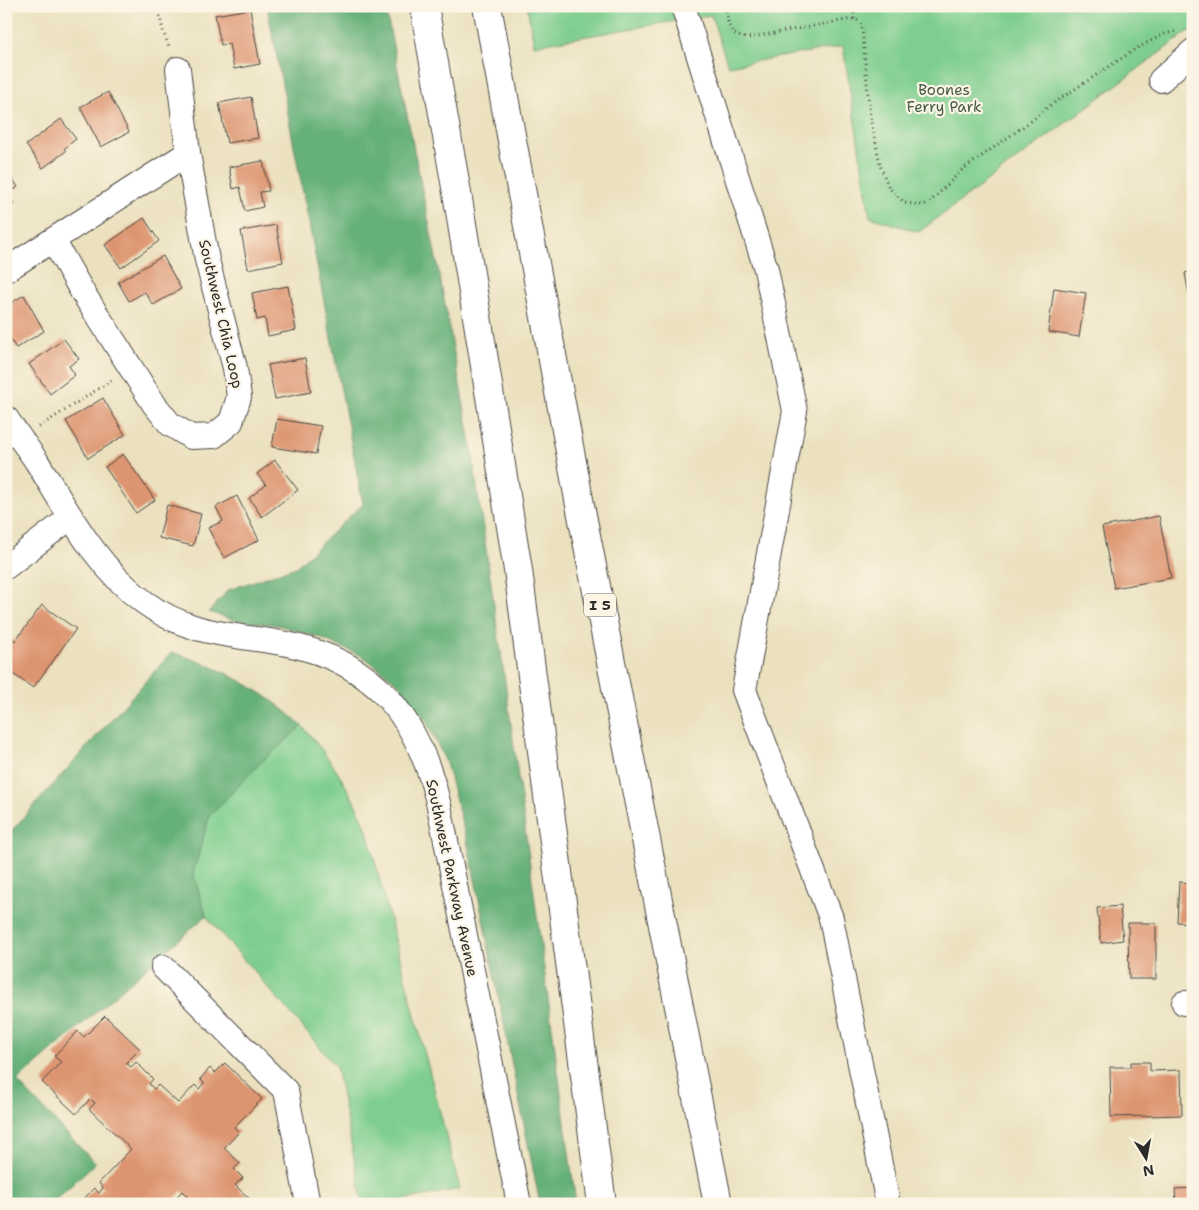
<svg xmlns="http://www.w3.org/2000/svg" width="1199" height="1210" viewBox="0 0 1199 1210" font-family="'Shantell Sans',sans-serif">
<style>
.green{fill:#7ece8f;stroke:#547c5d}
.forest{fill:#66b17a;stroke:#486e52}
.building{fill:#dd9571}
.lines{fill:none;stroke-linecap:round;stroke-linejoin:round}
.minor-casing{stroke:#484641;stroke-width:26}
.highway-casing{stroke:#484641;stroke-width:30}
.path{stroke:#484641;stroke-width:3;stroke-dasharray:1 4;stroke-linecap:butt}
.minor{stroke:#fff;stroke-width:24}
.highway{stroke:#fff;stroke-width:28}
.labels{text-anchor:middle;stroke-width:4.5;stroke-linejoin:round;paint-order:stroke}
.shield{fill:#fcf5e5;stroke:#6a6863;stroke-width:1}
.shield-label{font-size:14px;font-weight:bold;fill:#2b2b2b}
.park-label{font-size:15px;fill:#445c49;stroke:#fcf5e5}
.street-label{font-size:15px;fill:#2b2b2b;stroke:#fcf5e5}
</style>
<rect width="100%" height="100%" fill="#fcf5e5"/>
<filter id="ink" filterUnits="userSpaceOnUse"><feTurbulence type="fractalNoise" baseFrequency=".02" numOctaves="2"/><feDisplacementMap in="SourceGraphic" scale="10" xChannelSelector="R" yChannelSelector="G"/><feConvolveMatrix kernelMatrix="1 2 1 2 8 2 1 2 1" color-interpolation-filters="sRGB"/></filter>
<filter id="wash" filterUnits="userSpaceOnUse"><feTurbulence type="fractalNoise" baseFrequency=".0096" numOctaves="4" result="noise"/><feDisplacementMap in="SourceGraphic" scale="20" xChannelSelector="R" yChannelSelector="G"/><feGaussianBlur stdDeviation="1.12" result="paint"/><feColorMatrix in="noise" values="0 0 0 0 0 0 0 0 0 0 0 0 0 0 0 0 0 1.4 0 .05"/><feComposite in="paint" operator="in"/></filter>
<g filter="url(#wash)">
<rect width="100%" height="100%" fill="#ebe1bf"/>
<g class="green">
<path d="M527,6H1193V28L919,232L870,217L843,46L728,66L711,15L534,45Z"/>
<path d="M302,726C330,757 350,789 366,827L460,1189L382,1204H363L336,1066L206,916L193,873L209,817L260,763Z"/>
</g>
<g class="forest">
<path d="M267,6H385L439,273L470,438L506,688L576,1204H540L468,845L445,760L426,721L399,684L364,657L321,638L278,625L234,620L209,612L228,590L296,567L363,504Z"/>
<path d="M172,652C222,668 265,690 302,726L260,763L209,817L193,873L206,916L17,1081L95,1163L51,1204H6V837Z"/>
</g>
<g id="blocks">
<g class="building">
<path d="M250,9L260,64L234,69L229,44L221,45L215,15Z"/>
<path d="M108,92L129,132L101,147L80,107Z"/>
<path d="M251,97L258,138L227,143L219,103Z"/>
<path d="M61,119L76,139L64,149L66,151L43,168L26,145Z"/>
<path d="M263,161L269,191L260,192L263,207L245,211L240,187L233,189L229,167Z"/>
<path d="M6,169L18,187L8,194L14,204L6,210Z"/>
<path d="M144,218L159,241L121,268L105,245Z"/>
<path d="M276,225L283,262L248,269L241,231Z"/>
<path d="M163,256L181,289L153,305L145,292L129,301L118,282Z"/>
<path d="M1193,271V311H1192L1185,273Z"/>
<path d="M288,286L296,330L268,336L265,318L257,320L252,293Z"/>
<path d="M1054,288L1086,293L1079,337L1048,332Z"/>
<path d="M24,295L44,331L16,348L6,333V306Z"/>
<path d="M64,339L79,359L69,366L75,375L50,394L29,364Z"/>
<path d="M305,358L311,392L275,399L268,365Z"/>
<path d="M103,398L125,435L88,458L66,421Z"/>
<path d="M277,419L321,426L316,454L272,447Z"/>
<path d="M123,454L155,500L136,513L105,467Z"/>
<path d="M275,460L298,490L262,517L249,498L266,485L257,474Z"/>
<path d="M237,496L259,540L224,558L208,528L223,521L216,507Z"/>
<path d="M167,505L201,514L193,546L159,538Z"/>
<path d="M1159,516L1171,578L1114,588L1102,527Z"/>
<path d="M42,605L76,629L33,688L6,669V647L13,639L15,641Z"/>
<path d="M1179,882L1193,883V923L1177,922Z"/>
<path d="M1120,906L1123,940L1101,943L1097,908Z"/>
<path d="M1128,923H1156V979H1129Z"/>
<path d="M105,1016L140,1049L126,1063L131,1067L136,1062L153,1079L149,1084L154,1089L158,1085L178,1103L195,1085L199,1089L204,1083L200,1079L210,1068L215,1073L225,1063L262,1099L234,1127L239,1132L224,1148L240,1163L234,1169L243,1178L235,1185L255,1204H195L182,1191L170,1204H79L94,1188L99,1193L103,1188L99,1183L131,1149L89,1109L95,1103L90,1099L76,1114L42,1082L61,1062L54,1056L78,1031L84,1037Z"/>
<path d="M1131,1062H1150V1071L1181,1070L1182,1115L1111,1117L1110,1067H1131Z"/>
<path d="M1193,1188V1204H1176L1175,1189Z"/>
</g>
</g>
</g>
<g filter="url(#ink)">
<use href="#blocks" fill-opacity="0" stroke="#484641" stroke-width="1"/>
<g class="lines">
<defs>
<g id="minor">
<path d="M683,6L766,269L795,411L744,690L831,918L888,1204"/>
<path d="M1161,80L1193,51"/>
<path d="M53,240L83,293L154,404L170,424L191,437L214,436L231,422L239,397L235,368L207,260L188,153L178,69"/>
<path d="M6,270L188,153"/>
<path d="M6,418C16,433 27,447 37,462C67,510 96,567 144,602C190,636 234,634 287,644C377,662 419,720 439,806L519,1204"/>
<path d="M6,567L71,517"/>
<path d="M163,967L286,1091L308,1204"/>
<path d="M1184,1003H1193"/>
</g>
<g id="highway">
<path d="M424,6L457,193L518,570L602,1204"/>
<path d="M487,6L580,505L718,1204"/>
</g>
</defs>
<use href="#minor" class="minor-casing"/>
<use href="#highway" class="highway-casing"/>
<g class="path">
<path d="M158,6L163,31L170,49"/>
<path d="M726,6C729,24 726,35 747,38L846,20L854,19L859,21L862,27L870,117L881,168L889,188L905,203L923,205L929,203L962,170L1034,119L1048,107L1137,48L1166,33L1177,32"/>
<path d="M854,19V6"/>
<path d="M39,427L112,380"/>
</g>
<use href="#minor" class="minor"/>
<use href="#highway" class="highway"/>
</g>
</g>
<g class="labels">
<rect class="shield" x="584" y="593.5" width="32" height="23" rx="4"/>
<g class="shield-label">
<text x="600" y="610">I 5</text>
</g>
<g class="park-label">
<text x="944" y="95">Boones<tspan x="944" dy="17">Ferry Park</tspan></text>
</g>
<g class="street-label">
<text transform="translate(221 314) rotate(77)" y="5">Southwest Chia Loop</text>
<text transform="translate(452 878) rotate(78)" y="5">Southwest Parkway Avenue</text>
</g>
</g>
<rect width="1199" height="1210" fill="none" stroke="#fcf5e5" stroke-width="25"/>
<g transform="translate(1146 1158) rotate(169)" stroke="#fcf5e5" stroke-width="4" paint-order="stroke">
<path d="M0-4L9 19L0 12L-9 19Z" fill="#2b2b2b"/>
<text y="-8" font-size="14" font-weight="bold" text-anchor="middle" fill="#2b2b2b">N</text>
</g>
</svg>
